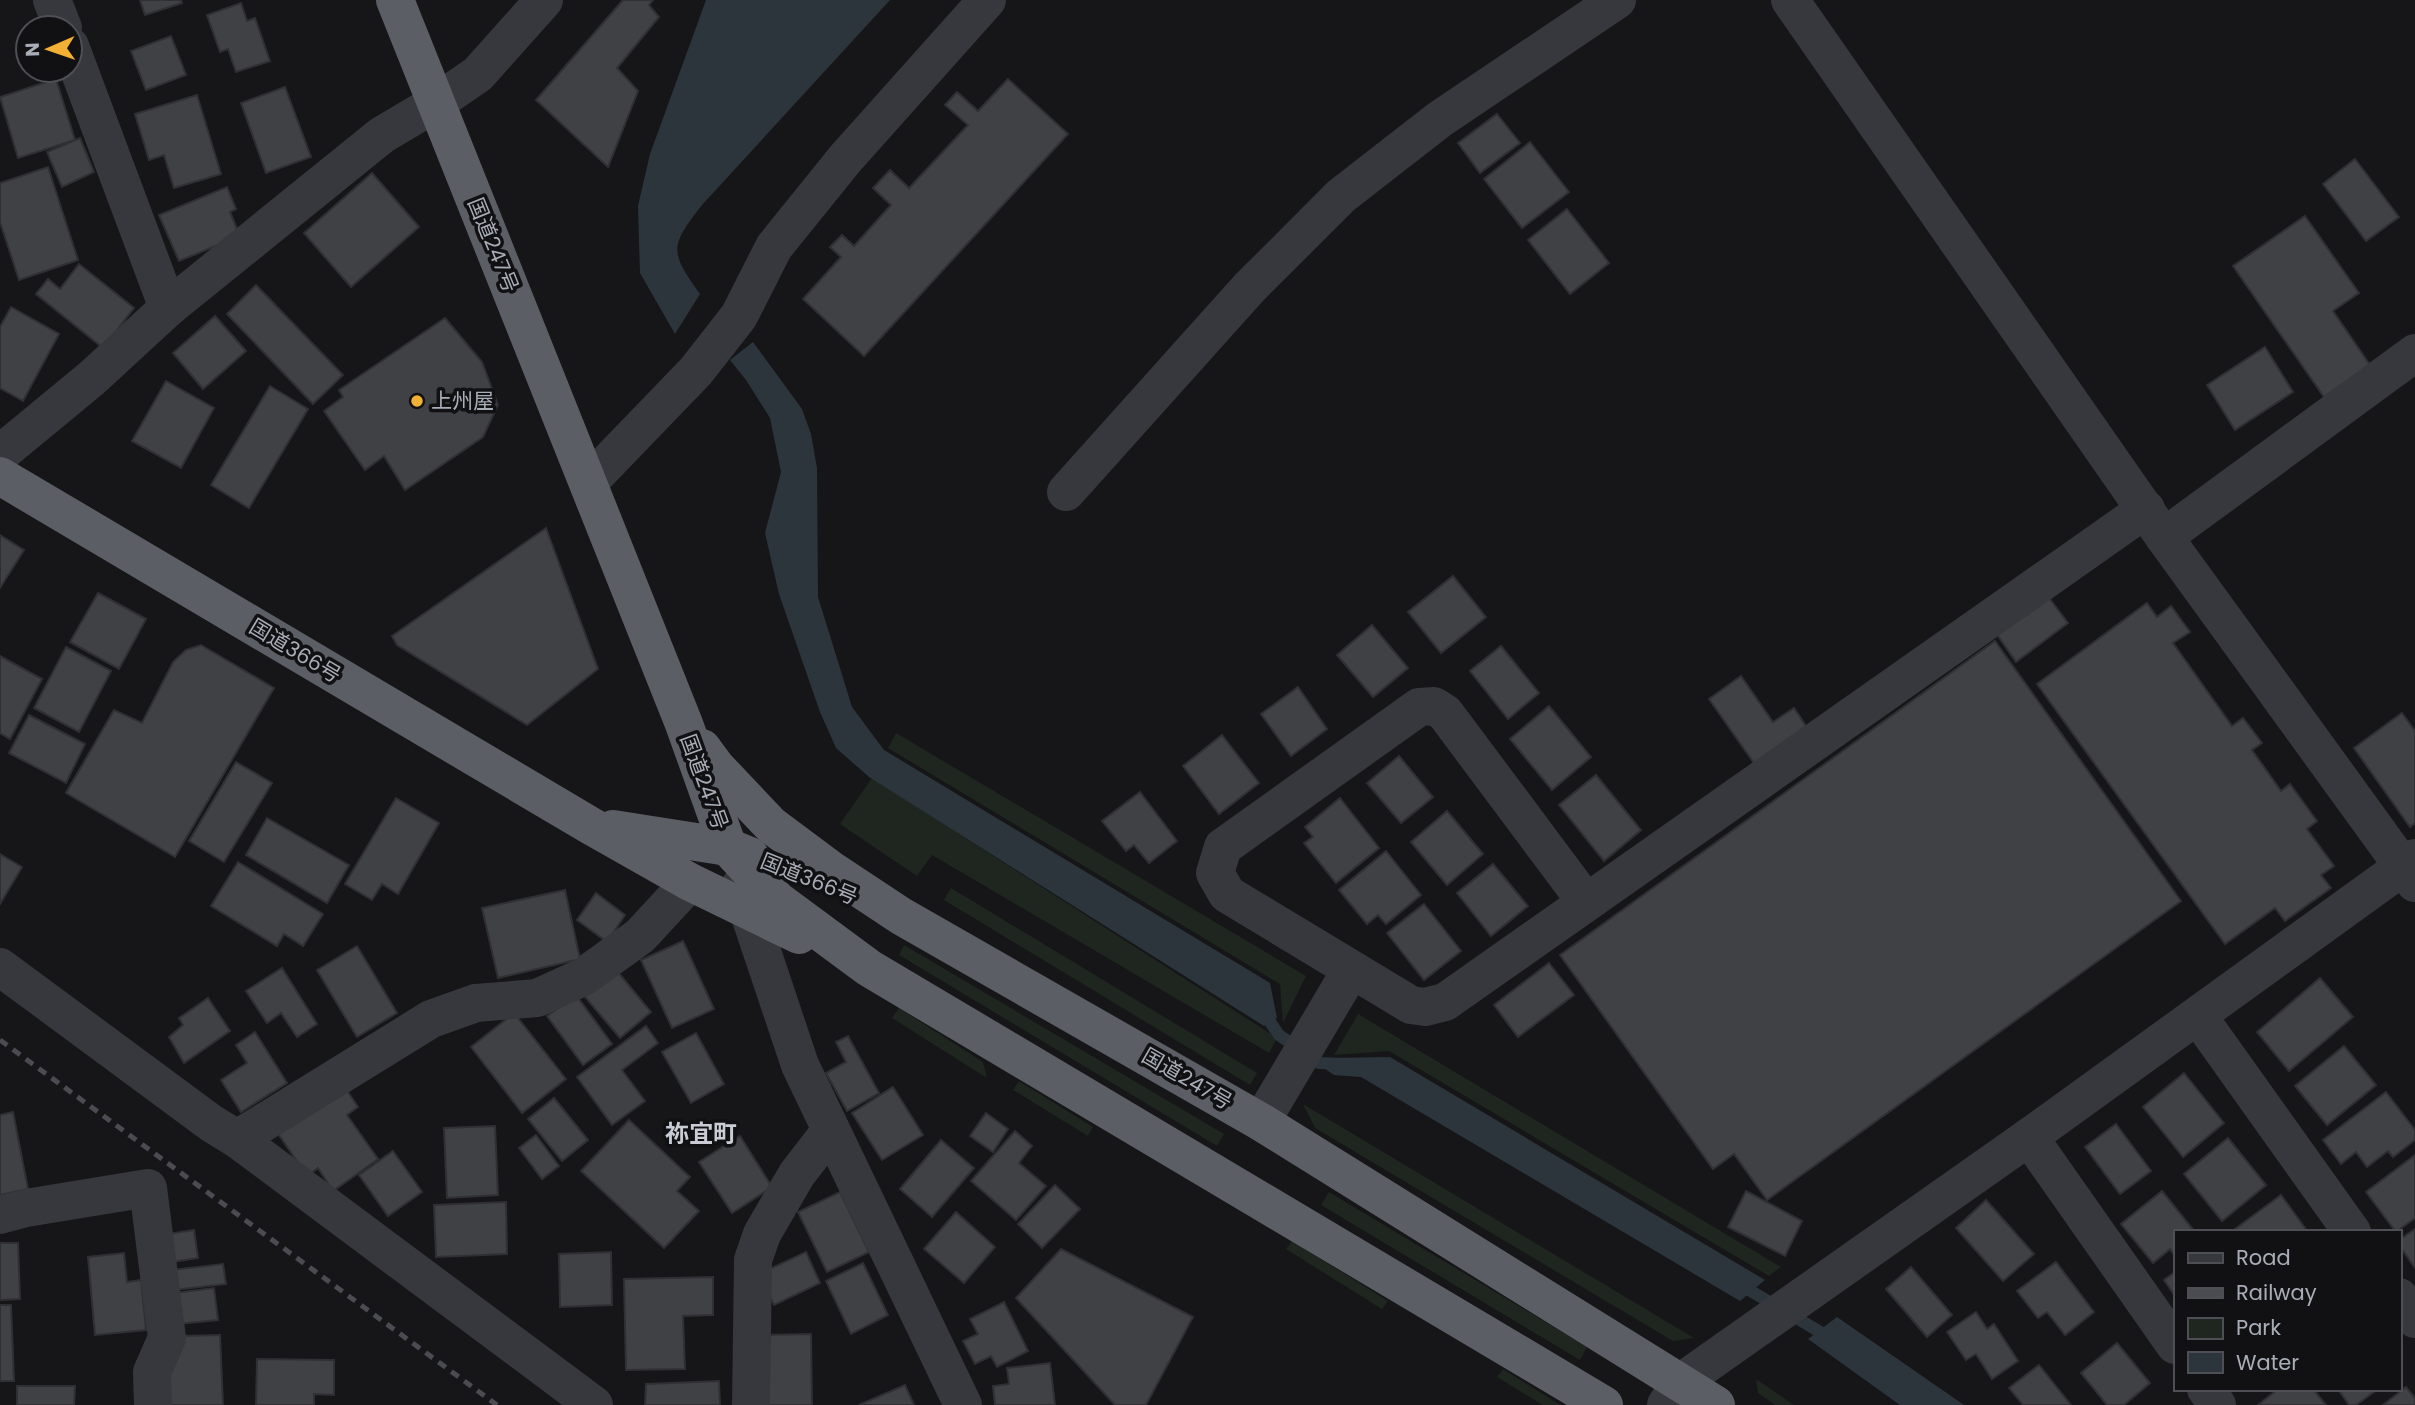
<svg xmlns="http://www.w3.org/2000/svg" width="2415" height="1405" viewBox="0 0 2415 1405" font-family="Poppins,'Noto Sans JP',sans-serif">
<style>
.green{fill:#1e261f}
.water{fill:#2c353c}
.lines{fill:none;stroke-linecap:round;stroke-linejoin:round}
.stream{stroke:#2c353c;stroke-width:12}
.building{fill:#404145;stroke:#303034;stroke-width:2}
.minor{stroke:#37383d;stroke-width:38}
.trunk{stroke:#5b5e65;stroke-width:38}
.rail{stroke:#4a4c52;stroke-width:5;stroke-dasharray:9 7;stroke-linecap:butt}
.poi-dot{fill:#f2b134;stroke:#111113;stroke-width:2.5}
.labels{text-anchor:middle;stroke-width:7;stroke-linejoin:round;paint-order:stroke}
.street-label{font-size:21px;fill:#a8adb8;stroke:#111113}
.poi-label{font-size:21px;fill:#a8adb8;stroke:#111113;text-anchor:start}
.quarter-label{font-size:24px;font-weight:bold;fill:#c9ccd4;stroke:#111113}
</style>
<rect width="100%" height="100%" fill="#161618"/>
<g class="green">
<path d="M896,733L1306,976L1283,1023L1280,984L888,748Z"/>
<path d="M872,778L1277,1038L1269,1053L932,855L917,876L840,824Z"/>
<path d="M951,888L1257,1073L1250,1085L944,900Z"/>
<path d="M904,945L1224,1134L1217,1146L899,955Z"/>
<path d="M899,1008L983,1062L987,1078L892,1018Z"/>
<path d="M1358,1014L1781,1267L1769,1276L1389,1051L1334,1055Z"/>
<path d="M1019,1081L1093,1127L1088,1136L1013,1090Z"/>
<path d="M1303,1104L1694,1338L1673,1341L1315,1128Z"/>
<path d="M1329,1192L1587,1347L1580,1360L1321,1205Z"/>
<path d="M1292,1241L1388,1301L1382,1309L1286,1249Z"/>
<path d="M1503,1369L1560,1405H1543L1497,1377Z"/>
<path d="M1756,1379L1794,1405H1775L1758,1393Z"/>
</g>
<g class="water">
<path d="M706,0H890L702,205C669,247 670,252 700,294L675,334L640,273L638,206L650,154Z"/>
<path d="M753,342L802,409L811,434L817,468L818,597L852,707L884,750L1270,983L1277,1018L1264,1026L869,777L836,748L820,712L779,594L765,533L781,472L770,418L746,380L730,360Z"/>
<path d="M1390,1057L1765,1280L1740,1301L1361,1077L1334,1075L1324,1068L1332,1058Z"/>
<path d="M1837,1317L1964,1405H1900L1808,1339Z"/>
</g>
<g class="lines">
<g class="stream">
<path d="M1262,1010L1279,1035L1319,1063L1345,1064"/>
<path d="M1739,1284L1832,1339"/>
</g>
</g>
<g class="building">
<path d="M140,0H181L182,3L145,15Z"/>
<path d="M623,0H653L649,5L659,17L617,68L638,91L608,167L536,100Z"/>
<path d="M241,3L247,21L255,18L270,61L236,72L228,49L220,52L207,15Z"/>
<path d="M171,36L186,75L146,90L131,51Z"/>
<path d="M56,79L75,140L18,158L0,97Z"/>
<path d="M1008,79L1068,134L864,356L803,299L841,257L830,247L842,235L854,246L891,205L873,188L890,170L909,188L968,125L945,105L957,92L978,111Z"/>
<path d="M285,87L311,157L266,173L241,103Z"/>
<path d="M197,95L221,174L174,188L164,155L149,160L135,114Z"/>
<path d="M1497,114L1520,143L1480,173L1458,143Z"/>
<path d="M80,138L94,172L62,187L47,152Z"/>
<path d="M1530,142L1569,192L1522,228L1484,179Z"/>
<path d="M2355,159L2399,217L2366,241L2323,184Z"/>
<path d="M48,167L78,260L19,280L0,222V183Z"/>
<path d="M372,173L419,227L351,287L304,233Z"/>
<path d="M227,187L236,209L230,212L240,236L179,261L159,215Z"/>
<path d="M1567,209L1609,263L1570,294L1528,240Z"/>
<path d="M2305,216L2359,293L2333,311L2370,365L2324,397L2233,266Z"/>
<path d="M79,264L134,308L103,348L36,294L48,279L60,289Z"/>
<path d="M256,285L343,375L313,404L227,314Z"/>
<path d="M11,307L59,334L23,401L0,388V327Z"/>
<path d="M215,316L246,351L203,389L173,353Z"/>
<path d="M445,318L482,362L498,405L483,437L405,490L384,456L365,470L324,411L343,397L339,390Z"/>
<path d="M2265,347L2293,392L2235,430L2207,385Z"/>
<path d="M166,381L214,408L181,468L132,441Z"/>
<path d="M270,386L308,409L249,508L211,485Z"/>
<path d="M546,528L598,669L527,725L397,645L392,636Z"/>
<path d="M0,535L24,550L0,588Z"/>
<path d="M1453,576L1486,617L1441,653L1408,612Z"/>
<path d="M98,593L146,619L119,669L70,642Z"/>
<path d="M2047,595L2068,623L2016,662L1996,633Z"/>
<path d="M2147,603L2157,617L2171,606L2190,632L2173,643L2232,726L2243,718L2262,743L2252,750L2281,791L2290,784L2317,821L2307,829L2334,866L2321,875L2331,888L2285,921L2275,908L2225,944L2037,684Z"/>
<path d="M1372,625L1408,668L1373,697L1337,655Z"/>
<path d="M1995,641L2181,901L1767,1200L1734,1154L1713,1169L1560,955Z"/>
<path d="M201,645L274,688L175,857L66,793L114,710L142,723L173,662L186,650Z"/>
<path d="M1501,646L1539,693L1508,719L1470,671Z"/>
<path d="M66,647L111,671L79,732L34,708Z"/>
<path d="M0,656L42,679L10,739L0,733Z"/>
<path d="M1741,676L1773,722L1794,708L1808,729L1756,766L1709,699Z"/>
<path d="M1298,687L1327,729L1291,756L1261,714Z"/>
<path d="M1549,706L1591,757L1552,790L1510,739Z"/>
<path d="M2402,713L2415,731V823L2410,827L2354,748Z"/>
<path d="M29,715L85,744L66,783L9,753Z"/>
<path d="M1222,735L1259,783L1219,814L1183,766Z"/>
<path d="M1399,756L1433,797L1401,823L1367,783Z"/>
<path d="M236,762L272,783L224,862L189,841Z"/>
<path d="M1596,775L1641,830L1604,861L1559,805Z"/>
<path d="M1140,792L1177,841L1149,863L1134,845L1126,851L1102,821Z"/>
<path d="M396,798L439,823L398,894L382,884L372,900L345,884Z"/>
<path d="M1340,798L1379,848L1336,883L1304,843L1313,837L1305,827Z"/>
<path d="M1447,811L1483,854L1447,885L1411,842Z"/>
<path d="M267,818L349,865L327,903L246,855Z"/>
<path d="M1386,851L1421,895L1386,924L1378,915L1367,924L1339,890Z"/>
<path d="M0,854L22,867L0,904Z"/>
<path d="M238,862L323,914L303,946L284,934L277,946L211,906Z"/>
<path d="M1493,864L1528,906L1491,936L1457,893Z"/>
<path d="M565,890L580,959L498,978L482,908Z"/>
<path d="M596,893L625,915L607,942L577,920Z"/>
<path d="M1424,904L1461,951L1424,980L1387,933Z"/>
<path d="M683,941L714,1009L672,1028L641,960Z"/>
<path d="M357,946L397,1013L357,1037L317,970Z"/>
<path d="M1549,963L1574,995L1518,1037L1494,1005Z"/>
<path d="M612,965L651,1012L620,1038L580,991Z"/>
<path d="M282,968L317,1024L297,1037L281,1013L267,1023L246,991Z"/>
<path d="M2320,978L2353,1017L2289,1071L2257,1032Z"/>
<path d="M576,995L612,1044L583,1065L547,1016Z"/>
<path d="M208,998L230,1031L184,1063L169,1037L183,1025L179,1018Z"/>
<path d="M514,1013L566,1079L522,1113L471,1047Z"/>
<path d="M646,1026L658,1043L622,1070L645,1101L612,1125L577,1077Z"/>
<path d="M255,1032L287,1083L241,1112L221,1080L247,1063L236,1045Z"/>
<path d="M696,1033L724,1084L691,1103L662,1052Z"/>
<path d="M848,1036L879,1093L847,1111L826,1073L846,1062L836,1042Z"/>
<path d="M2344,1046L2376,1085L2327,1125L2295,1086Z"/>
<path d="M2184,1073L2224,1123L2183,1157L2143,1107Z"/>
<path d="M344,1086L358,1107L347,1115L378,1159L333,1191L318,1168L307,1176L277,1132Z"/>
<path d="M893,1087L923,1135L882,1160L852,1113Z"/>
<path d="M2386,1092L2415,1130V1140L2393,1157L2388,1151L2367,1167L2356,1152L2341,1164L2323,1140Z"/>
<path d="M554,1098L588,1140L562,1161L528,1119Z"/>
<path d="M13,1112L28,1189L0,1195V1115Z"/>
<path d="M986,1113L1008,1129L993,1152L970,1136Z"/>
<path d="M629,1120L690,1177L677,1191L699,1211L664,1248L581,1171Z"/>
<path d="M2116,1124L2151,1171L2120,1194L2085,1147Z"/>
<path d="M495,1126L498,1195L447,1198L444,1128Z"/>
<path d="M1015,1131L1032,1146L1019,1163L1046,1186L1016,1220L971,1181Z"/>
<path d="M536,1135L559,1166L542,1179L519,1148Z"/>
<path d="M740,1136L772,1187L732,1213L699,1162Z"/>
<path d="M2228,1138L2266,1185L2222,1221L2184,1174Z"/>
<path d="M941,1140L974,1168L932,1217L900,1189Z"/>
<path d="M393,1151L422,1192L388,1216L359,1175Z"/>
<path d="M2415,1155V1218L2396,1232L2366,1192Z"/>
<path d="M1055,1185L1080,1209L1042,1248L1018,1224Z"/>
<path d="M1746,1191L1802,1221L1785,1256L1728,1227Z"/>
<path d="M2162,1191L2195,1232H2175V1256L2170,1249L2153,1263L2121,1224Z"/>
<path d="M840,1192L869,1252L827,1272L798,1212Z"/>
<path d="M2281,1195L2308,1232H2231Z"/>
<path d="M1986,1200L2034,1254L2003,1281L1956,1228Z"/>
<path d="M506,1202L507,1254L436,1257L434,1205Z"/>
<path d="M956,1212L995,1247L964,1283L924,1249Z"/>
<path d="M2415,1229V1268L2399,1245V1240Z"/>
<path d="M194,1230L198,1258L172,1262L168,1234Z"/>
<path d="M0,1243H18L20,1299L0,1300Z"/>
<path d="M1061,1249L1193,1317L1146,1405H1115L1016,1298Z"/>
<path d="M611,1252L612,1305L560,1307L559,1254Z"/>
<path d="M806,1252L820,1283L774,1305L759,1274Z"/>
<path d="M124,1253L127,1282L141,1280L146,1330L95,1335L88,1257Z"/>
<path d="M2056,1262L2094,1312L2065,1335L2047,1312L2038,1318L2017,1291Z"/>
<path d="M863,1263L888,1315L851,1334L826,1281Z"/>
<path d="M223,1264L226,1284L174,1290L171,1270Z"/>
<path d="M1911,1267L1952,1315L1927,1337L1886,1289Z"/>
<path d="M2175,1272V1296L2164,1280Z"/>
<path d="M713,1277V1315L683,1316L685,1369L626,1370L624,1279Z"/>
<path d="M214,1288L218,1320L178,1324L174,1293Z"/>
<path d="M1004,1302L1028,1351L997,1367L991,1356L975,1364L963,1341L978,1334L970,1319Z"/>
<path d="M0,1305H11L14,1381H0Z"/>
<path d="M1976,1312L1987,1329L1994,1324L2018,1361L1992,1379L1976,1354L1966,1360L1947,1332Z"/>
<path d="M811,1334L812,1405H764L762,1335Z"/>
<path d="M220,1335L223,1405H169L167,1353L179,1336Z"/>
<path d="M2117,1343L2150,1383L2124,1405H2107L2081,1373Z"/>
<path d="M257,1359L334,1360V1395L314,1394V1405H256Z"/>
<path d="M1050,1363L1055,1405H995L993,1386L1009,1384L1007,1368Z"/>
<path d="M2039,1365L2071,1405H2023L2009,1388Z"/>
<path d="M719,1381L720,1405H645L646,1384Z"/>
<path d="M905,1385L914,1405H859Z"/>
<path d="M17,1386H75L74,1405H17Z"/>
<path d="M2406,1387L2415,1398V1405H2383Z"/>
<path d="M2278,1389H2313L2326,1405H2258Z"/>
<path d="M2338,1389H2378L2356,1405H2349Z"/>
</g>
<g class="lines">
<g class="minor">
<path d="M52,0L63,28"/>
<path d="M1790,0L2164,537L2415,883"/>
<path d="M70,46L168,308"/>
<path d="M0,454L92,378L168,308L382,135L436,103L478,74L544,0"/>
<path d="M588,483L696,371L739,316L774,247L845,159L987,0"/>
<path d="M1066,492L1249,288L1341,196L1440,119L1617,0"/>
<path d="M2164,537L2415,353"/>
<path d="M740,886L800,1065L963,1405"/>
<path d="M1586,902L1445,713L1434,706L1419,707L1223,847L1215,873L1227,894L1411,1005L1425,1007L1445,1002L2146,509"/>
<path d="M0,967L211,1123L237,1139L594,1405"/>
<path d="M2198,1016L2352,1232"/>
<path d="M1261,1122L1351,970"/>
<path d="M2029,1137L2175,1345"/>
<path d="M237,1139L431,1019L476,1003L537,998L583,977L640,936L690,882"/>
<path d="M0,1215L26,1208L148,1188L167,1338L152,1372L153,1405"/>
<path d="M2399,1297L2415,1319"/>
<path d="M2206,1389L2217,1405"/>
<path d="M751,1405L753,1260L762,1234L797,1174L831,1130"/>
<path d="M1666,1405L1681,1382L2029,1137L2415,858"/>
</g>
<g class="trunk">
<path d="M395,0L684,724L728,847L777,900L869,968L1604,1405"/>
<path d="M0,476L591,826L690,882L799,935"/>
<path d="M702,748L716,767L771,825L830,869L901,916L1261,1122L1716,1405"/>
<path d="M613,829L728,847L750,856"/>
</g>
<path class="rail" d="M0,1040L497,1405"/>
</g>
<circle class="poi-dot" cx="417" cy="401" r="7"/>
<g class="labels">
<g class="street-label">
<text transform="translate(493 245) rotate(68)" y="7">国道247号</text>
<text transform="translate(295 651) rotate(31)" y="7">国道366号</text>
<text transform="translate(704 782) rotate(70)" y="7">国道247号</text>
<text transform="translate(809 879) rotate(22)" y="7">国道366号</text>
<text transform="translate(1187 1079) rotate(30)" y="7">国道247号</text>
</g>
<g class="poi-label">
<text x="431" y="408">上州屋</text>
</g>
<g class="quarter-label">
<text x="701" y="1142">祢宜町</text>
</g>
</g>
<rect x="2174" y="1230" width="228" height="161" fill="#111113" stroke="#4d4f55" stroke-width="2"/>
<rect x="2188" y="1253" width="35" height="10" fill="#37383d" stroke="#4d4f55" stroke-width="2"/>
<text x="2236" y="1265" font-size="21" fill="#a8adb8">Road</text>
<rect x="2188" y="1288" width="35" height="10" fill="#4a4c52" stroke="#4d4f55" stroke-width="2"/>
<text x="2236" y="1300" font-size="21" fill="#a8adb8">Railway</text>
<rect x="2188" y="1318" width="35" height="21" fill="#1e261f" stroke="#4d4f55" stroke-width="2"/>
<text x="2236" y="1335" font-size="21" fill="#a8adb8">Park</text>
<rect x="2188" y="1352" width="35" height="21" fill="#2c353c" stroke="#4d4f55" stroke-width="2"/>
<text x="2236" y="1370" font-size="21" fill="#a8adb8">Water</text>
<g transform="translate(49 49) rotate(268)"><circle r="33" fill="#111113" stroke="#4d4f55" stroke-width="2"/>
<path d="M0-5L12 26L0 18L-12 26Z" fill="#f2b134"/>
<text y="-10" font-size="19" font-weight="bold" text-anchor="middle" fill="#a8adb8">N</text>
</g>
</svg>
